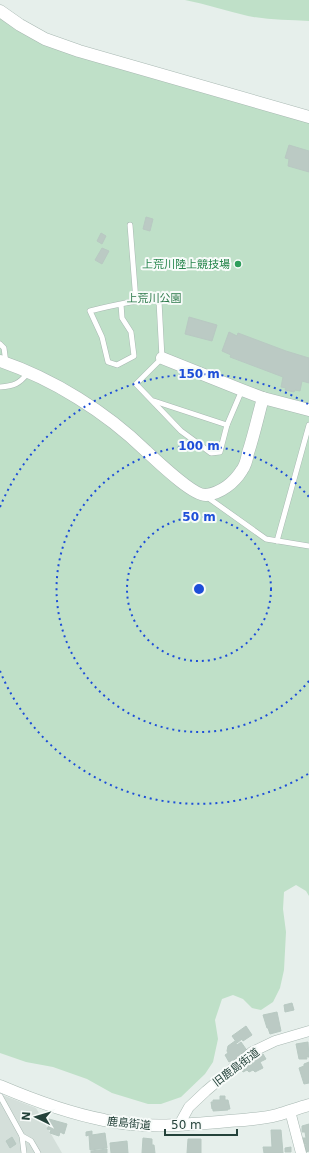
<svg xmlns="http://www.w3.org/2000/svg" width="309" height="1153" viewBox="0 0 309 1153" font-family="'DejaVu Sans','Noto Sans JP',sans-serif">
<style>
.built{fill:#d4dfda}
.green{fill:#bfe0c8}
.building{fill:#bbcac4;stroke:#b8c9c2}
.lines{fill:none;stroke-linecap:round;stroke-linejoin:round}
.service-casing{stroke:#a8b8b2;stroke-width:6}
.minor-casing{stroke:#a8b8b2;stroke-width:11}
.tertiary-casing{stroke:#a8b8b2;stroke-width:13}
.service{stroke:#fff;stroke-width:5}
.minor{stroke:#fff;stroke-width:10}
.tertiary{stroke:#fff;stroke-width:12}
.ring{fill:none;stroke:#1d4ed8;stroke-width:2;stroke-dasharray:2 4}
.leisure-dot{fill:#2e9e5b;stroke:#f7fbf9;stroke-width:1.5}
.labels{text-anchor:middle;stroke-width:4;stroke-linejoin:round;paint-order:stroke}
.leisure-label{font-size:11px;fill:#27864d;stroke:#f7fbf9;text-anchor:end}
.park-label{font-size:11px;fill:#2d7a4b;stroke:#f7fbf9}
.street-label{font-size:11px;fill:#24423a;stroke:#f7fbf9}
.centre{fill:#1d4ed8;stroke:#f7fbf9;stroke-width:2}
.ring-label{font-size:12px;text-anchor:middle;font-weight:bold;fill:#1d4ed8;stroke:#f7fbf9;stroke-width:4;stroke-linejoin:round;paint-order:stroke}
</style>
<rect width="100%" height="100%" fill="#e6efeb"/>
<path class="built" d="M0,1094L36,1108L62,1153H0Z"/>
<g class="green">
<path d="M185,0H309V21C289,20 268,20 248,16C227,11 206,4 185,0Z"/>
<path d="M0,11L45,39L309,117V896L306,891L296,885L284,892L283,909L286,932L284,970L280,988L273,1002L261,1010L252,1008L243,999L233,995L222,999L215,1020L218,1039L213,1062L205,1074L181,1097L161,1104H148L112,1093L87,1079L53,1067L26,1062L0,1053Z"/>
</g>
<g class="building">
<path d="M289,145L309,151V172L288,166L289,159L285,158Z"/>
<path d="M146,217L153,219L150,231L143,229Z"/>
<path d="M101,233L106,236L102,244L97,241Z"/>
<path d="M102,248L109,251L102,264L95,260Z"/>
<path d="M189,317L217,325L212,341L185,334Z"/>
<path d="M229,332L237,336L238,333L286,351L309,358V383L302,381L300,391L295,390L294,392L285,390L286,388L281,387L283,377L230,357L231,355L222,351Z"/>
<path d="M292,1003L294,1010L285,1012L284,1005Z"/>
<path d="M277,1012L281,1031L270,1034L268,1028H267L263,1015Z"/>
<path d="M246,1026L252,1035L243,1041L242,1039L237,1043L232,1036Z"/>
<path d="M235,1041L237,1045L241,1042L248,1052L234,1061L233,1060L229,1062L225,1055L228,1053L227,1051L228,1046Z"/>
<path d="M308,1042L309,1057H306L307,1059H299L296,1044Z"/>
<path d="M263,1054L266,1059L260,1062L263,1068L255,1072L253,1070L249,1072L247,1070L243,1072L240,1067Z"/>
<path d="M309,1062V1083L304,1084L299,1068L304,1066V1064Z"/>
<path d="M220,1096H225V1100H228L230,1109H228V1110L213,1111V1109H212L211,1102H213V1100H220Z"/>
<path d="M49,1119L67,1124L64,1134L60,1132L59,1136L50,1133L51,1130L47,1129L49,1125H47Z"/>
<path d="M309,1124V1144H304L303,1138H306L305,1132H302V1126Z"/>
<path d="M271,1130H281L283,1153H264L263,1147H272Z"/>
<path d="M92,1131V1135L105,1133L107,1148L90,1150L89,1135L86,1136V1132Z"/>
<path d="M12,1137L16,1144L10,1148L6,1141Z"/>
<path d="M143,1138L152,1139V1145H154L155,1153H142Z"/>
<path d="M188,1139H201V1153H187Z"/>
<path d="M127,1141L128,1153H111L110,1143Z"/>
<path d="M309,1144V1151L306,1152L305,1145Z"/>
<path d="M291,1147V1152H285V1148Z"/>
<path d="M107,1149V1153H91V1151Z"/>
</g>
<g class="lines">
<defs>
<g id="service">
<path d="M130,225L136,301H159L162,358L136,384L181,431L211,453L220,452L227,425L242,390"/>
<path d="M121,304L122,318L131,332L134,356L117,365L108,362L102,337L90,311C105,307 120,304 136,301"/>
<path d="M0,344L4,348L6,363"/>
<path d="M0,387C14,386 19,384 28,373"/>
<path d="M154,401L227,425"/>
<path d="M207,497L266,539L309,546"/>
<path d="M277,541L309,425"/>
<path d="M0,1096L22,1136L24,1153"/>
<path d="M22,1136L31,1141L38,1153"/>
</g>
<g id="minor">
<path d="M290,1111L301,1153"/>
<path d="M179,1125L189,1107L206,1091L252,1052L275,1041L309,1031"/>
</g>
<g id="tertiary">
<path d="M0,11L20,25L45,39L79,51L309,117"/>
<path d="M162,358L242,390L263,398L309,410"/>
<path d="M0,361C53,379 106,412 146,451C156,460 193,496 206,495C221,493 234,483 242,470C245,466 247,459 248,453C254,435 258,416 263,398"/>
<path d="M0,1086C33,1100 68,1113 104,1120C145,1129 187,1125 229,1121C244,1120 262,1119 277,1115C288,1112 298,1108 309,1105"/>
</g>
</defs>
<use href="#service" class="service-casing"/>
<use href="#minor" class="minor-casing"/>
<use href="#tertiary" class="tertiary-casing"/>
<use href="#service" class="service"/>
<use href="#minor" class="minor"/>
<use href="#tertiary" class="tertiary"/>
</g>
<g class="ring">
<circle cx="199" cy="589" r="72"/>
<path d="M309 681A143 143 0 1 1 309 497"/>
<path d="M308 774A215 215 0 0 1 0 671M0 507A215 215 0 0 1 308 404"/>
</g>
<circle class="leisure-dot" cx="238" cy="264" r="4"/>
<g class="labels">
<g class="leisure-label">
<text x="230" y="268">上荒川陸上競技場</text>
</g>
<g class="park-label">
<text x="154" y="302">上荒川公園</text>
</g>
<g class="street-label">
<text transform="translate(236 1067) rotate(-37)" y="4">旧鹿島街道</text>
<text transform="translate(129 1123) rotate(6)" y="4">鹿島街道</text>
</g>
</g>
<circle cx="199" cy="589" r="6" class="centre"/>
<g class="ring-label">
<text x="199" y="378">150 m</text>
<text x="199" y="450">100 m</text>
<text x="199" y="521">50 m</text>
</g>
<g transform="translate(36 1117) rotate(275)" stroke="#f7fbf9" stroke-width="3" paint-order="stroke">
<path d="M0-3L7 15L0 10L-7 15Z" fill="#24423a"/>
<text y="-6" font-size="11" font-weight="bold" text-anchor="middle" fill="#24423a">N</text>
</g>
<path d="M165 1129v6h72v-6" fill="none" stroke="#24423a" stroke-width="2"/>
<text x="171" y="1129" font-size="12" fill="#24423a" stroke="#f7fbf9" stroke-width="3" paint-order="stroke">50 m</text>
</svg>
